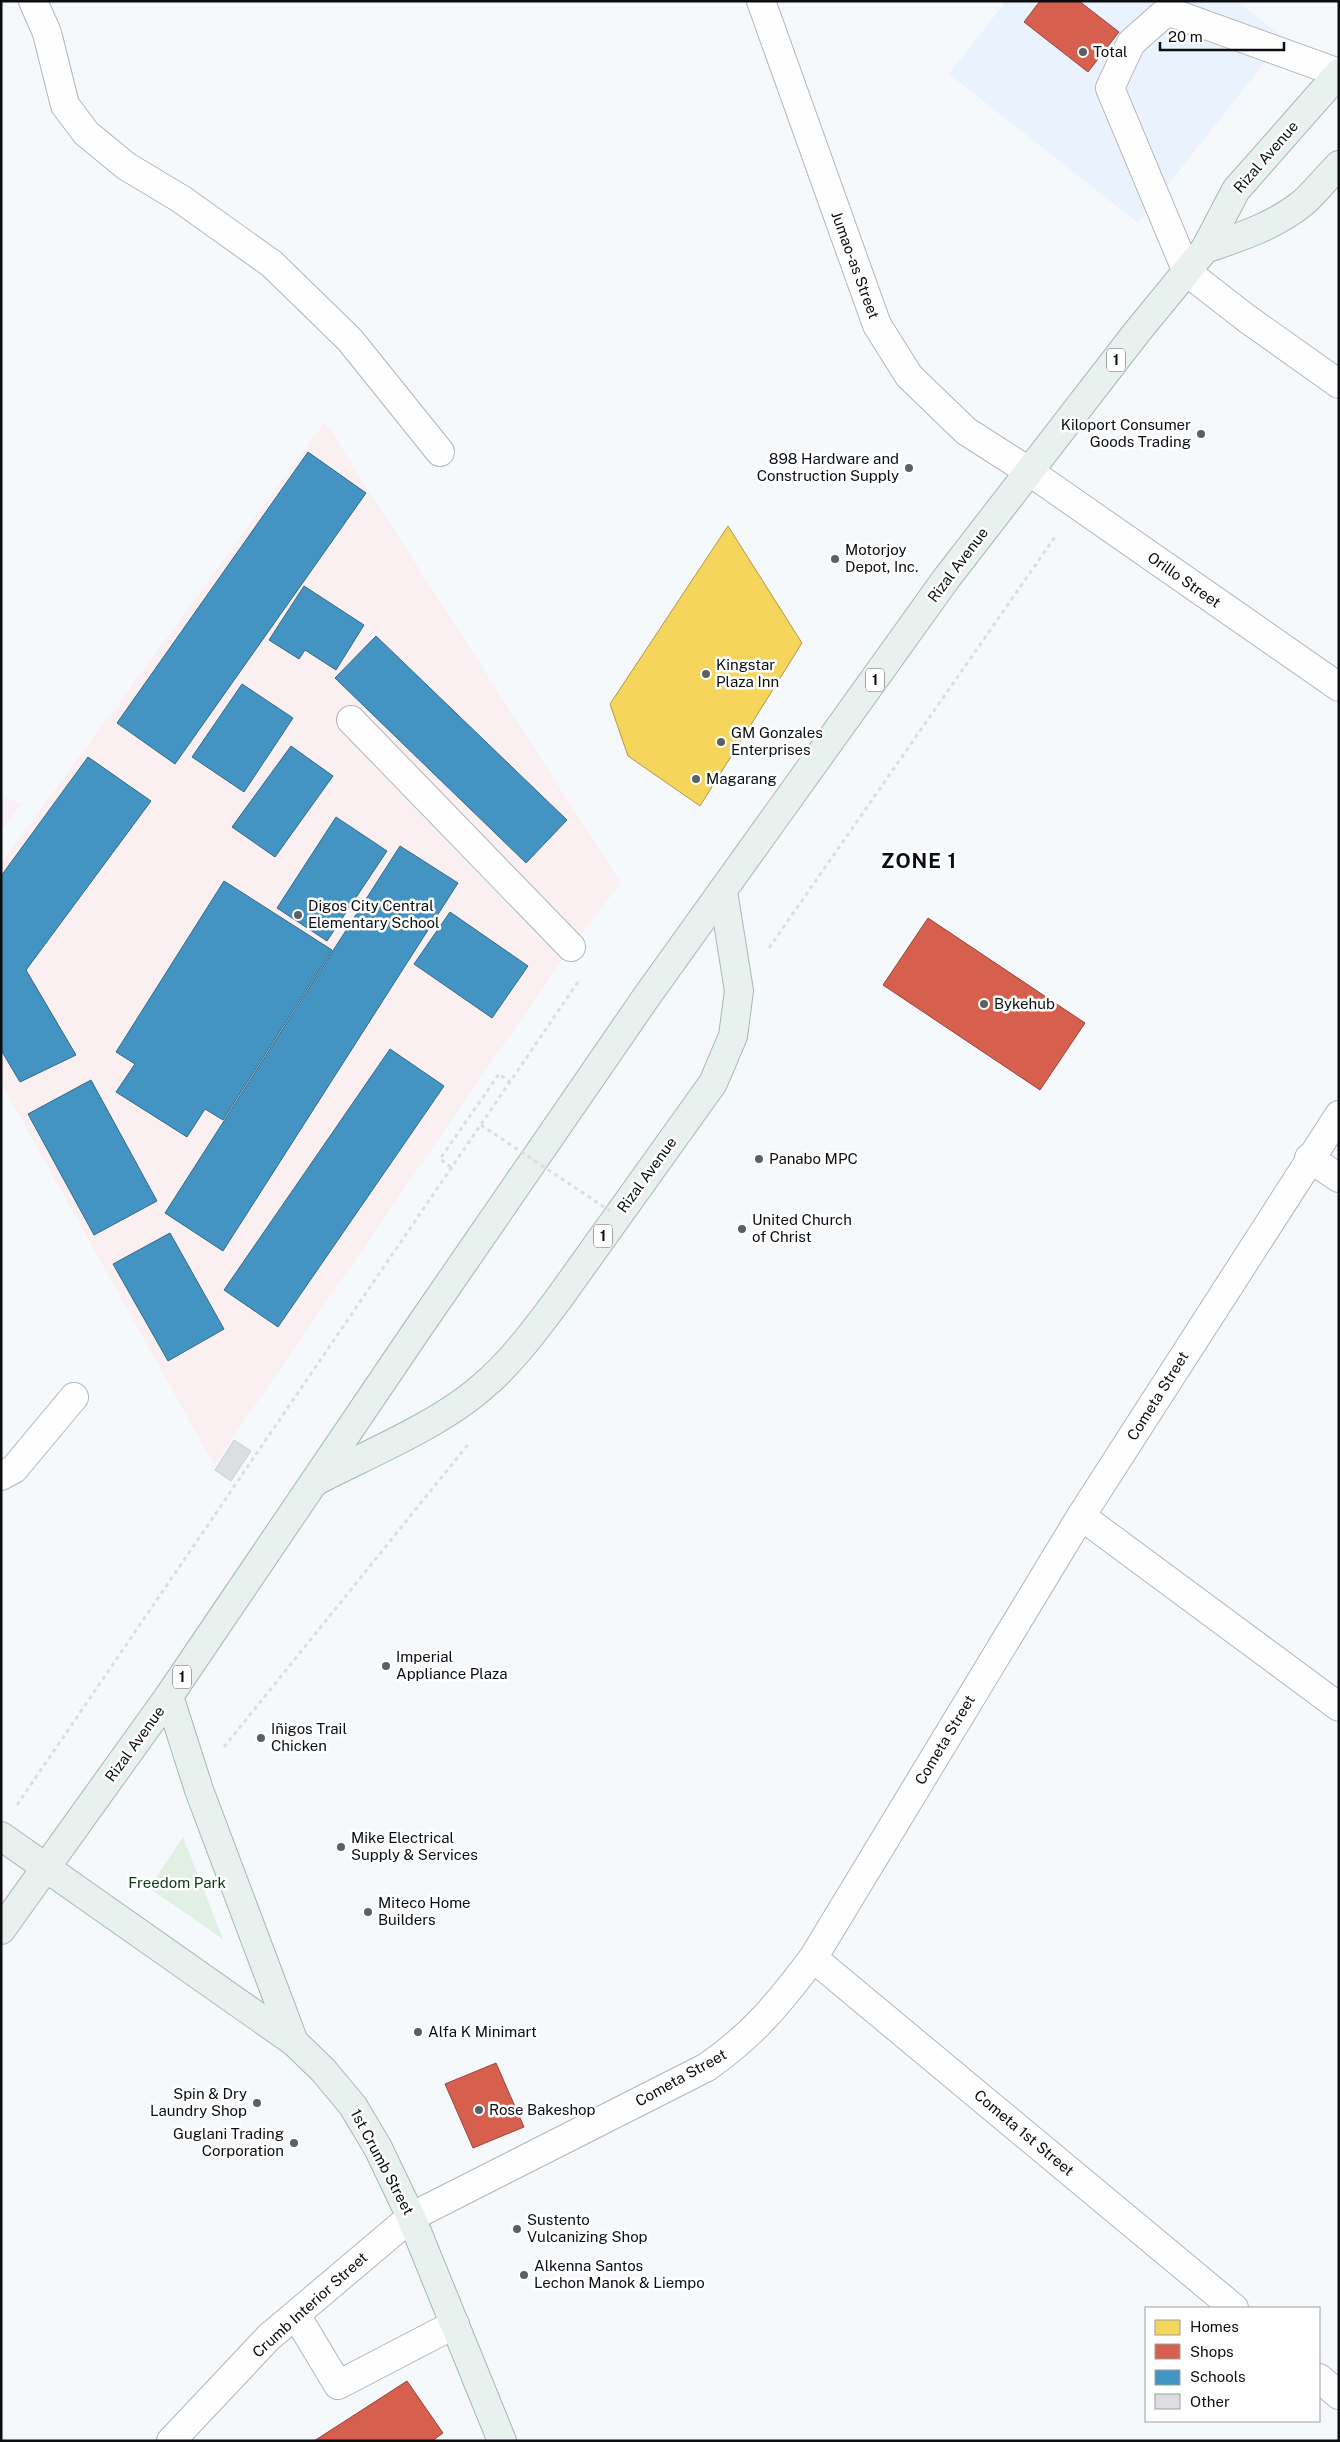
<svg xmlns="http://www.w3.org/2000/svg" width="1340" height="2442" viewBox="0 0 1340 2442" font-family="'Public Sans',sans-serif">
<style>
.built{fill:#eaf2fd}
.education{fill:#faf0f2}
.medical{fill:#f9eff9}
.green{fill:#e1efe4}
.homes{fill:#f6d55c;stroke:#b09945}
.shops{fill:#d6604d;stroke:#99473b}
.schools{fill:#4393c3;stroke:#326b8d}
.building{fill:#dddee2;stroke:#ccced1}
.lines{fill:none;stroke-linecap:round;stroke-linejoin:round}
.minor-casing{stroke:#b3b6b9;stroke-width:30}
.major-casing{stroke:#a6b8b3;stroke-width:30}
.path{stroke:#dcddde;stroke-width:3;stroke-dasharray:4 4;stroke-linecap:butt}
.minor{stroke:#fefeff;stroke-width:28}
.major{stroke:#e8f1ee;stroke-width:28}
.path-bridge{stroke:#dcddde;stroke-width:3;stroke-dasharray:4 4;stroke-linecap:butt}
.poi-dot{fill:#5d6063;stroke:#fff;stroke-width:2}
.labels{text-anchor:middle;stroke-width:5;stroke-linejoin:round;paint-order:stroke}
.shield{fill:#fff;stroke:#545658;stroke-width:1}
.shield-label{font-size:14px;font-weight:bold;fill:#0b0d10}
.poi-label{font-size:15px;fill:#0b0d10;stroke:#fff;text-anchor:start}
.street-label{font-size:15px;fill:#0b0d10;stroke:#fff}
.park-label{font-size:15px;fill:#073d12;stroke:#fff}
.district-label{font-size:20px;font-weight:bold;letter-spacing:1px;fill:#0b0d10;stroke:#fff}
</style>
<rect width="100%" height="100%" fill="#f6f9fc"/>
<path class="built" d="M1006,1H1237L1284,38L1138,223L949,74Z"/>
<path class="education" d="M325,422L621,883L571,947L214,1465L1,1083V863Z"/>
<path class="medical" d="M1,795L21,804L1,831Z"/>
<path class="green" d="M183,1837L223,1939L149,1888Z"/>
<path class="homes" d="M728,526L802,643L700,806L628,756L610,704Z"/>
<g class="shops">
<path d="M1040,1H1079L1119,32L1088,72L1024,22Z"/>
<path d="M928,918L1085,1023L1040,1090L883,985Z"/>
<path d="M496,2063L524,2127L473,2148L445,2084Z"/>
<path d="M407,2381L443,2433L432,2441H314Z"/>
</g>
<g class="schools">
<path d="M308,452L366,493L175,764L117,723Z"/>
<path d="M304,586L364,625L336,670L305,650L299,659L269,640Z"/>
<path d="M376,636L567,820L526,863L335,678Z"/>
<path d="M242,684L293,718L244,792L192,757Z"/>
<path d="M291,746L333,776L275,857L232,827Z"/>
<path d="M88,757L151,801L26,970L76,1055L20,1082L1,1050V876Z"/>
<path d="M336,817L387,851L327,941L277,908Z"/>
<path d="M400,846L458,883L223,1251L165,1213Z"/>
<path d="M224,881L332,950L223,1120L205,1109L187,1137L116,1092L135,1064L116,1052Z"/>
<path d="M450,912L528,966L492,1018L414,964Z"/>
<path d="M390,1049L444,1086L278,1327L224,1290Z"/>
<path d="M91,1080L157,1201L94,1235L28,1114Z"/>
<path d="M170,1233L224,1329L168,1361L113,1264Z"/>
</g>
<path class="building" d="M234,1440L251,1451L231,1481L215,1470Z"/>
<g class="lines">
<defs>
<g id="minor">
<path d="M33,1L47,33L65,105L86,133L126,166L181,199L272,264L350,340L440,452"/>
<path d="M761,1L877,325L909,376L966,431L1030,472L1339,687"/>
<path d="M1339,73L1167,11L1131,43L1110,88L1187,272L1246,318L1339,384"/>
<path d="M351,720L571,947"/>
<path d="M1309,1158L1339,1178"/>
<path d="M1,1476L14,1469L74,1397"/>
<path d="M1081,1516L1339,1707"/>
<path d="M813,1958L1234,2308"/>
<path d="M296,2315L338,2385L455,2324"/>
<path d="M1319,2378L1339,2395"/>
<path d="M171,2441L269,2337L411,2217L707,2067C754,2034 779,2003 813,1958L1081,1516L1339,1115"/>
</g>
<g id="major">
<path d="M1205,249C1240,237 1275,226 1304,202C1316,191 1327,177 1339,165"/>
<path d="M316,1481C368,1454 439,1425 482,1387C511,1363 535,1330 557,1301L713,1083L733,1036L739,991L723,891"/>
<path d="M169,1696L199,1790L294,2042"/>
<path d="M1,1836L294,2042L323,2070L353,2106L378,2148L411,2217L502,2441"/>
<path d="M1,1930L169,1696L417,1330L647,996L946,579L1137,332L1205,249L1236,190L1339,73"/>
</g>
</defs>
<use href="#minor" class="minor-casing"/>
<use href="#major" class="major-casing"/>
<g class="path">
<path d="M769,948L1057,534"/>
<path d="M451,1167L440,1159L499,1074L510,1082"/>
<path d="M224,1747L470,1442"/>
<path d="M17,1805L578,982"/>
</g>
<use href="#minor" class="minor"/>
<use href="#major" class="major"/>
<path class="path-bridge" d="M481,1125L610,1211"/>
</g>
<g class="poi-dot">
<circle cx="1083" cy="52" r="5"/>
<circle cx="1201" cy="434" r="5"/>
<circle cx="909" cy="468" r="5"/>
<circle cx="835" cy="559" r="5"/>
<circle cx="706" cy="674" r="5"/>
<circle cx="721" cy="742" r="5"/>
<circle cx="696" cy="779" r="5"/>
<circle cx="298" cy="915" r="5"/>
<circle cx="984" cy="1004" r="5"/>
<circle cx="759" cy="1159" r="5"/>
<circle cx="742" cy="1229" r="5"/>
<circle cx="386" cy="1666" r="5"/>
<circle cx="261" cy="1738" r="5"/>
<circle cx="341" cy="1847" r="5"/>
<circle cx="368" cy="1912" r="5"/>
<circle cx="418" cy="2032" r="5"/>
<circle cx="257" cy="2103" r="5"/>
<circle cx="479" cy="2110" r="5"/>
<circle cx="294" cy="2143" r="5"/>
<circle cx="517" cy="2229" r="5"/>
<circle cx="524" cy="2275" r="5"/>
</g>
<g class="labels">
<g class="shield">
<rect x="1107" y="348.5" width="18" height="23" rx="4"/>
<rect x="866" y="668.5" width="18" height="23" rx="4"/>
<rect x="594" y="1224.5" width="18" height="23" rx="4"/>
<rect x="173" y="1665.5" width="18" height="23" rx="4"/>
</g>
<g class="shield-label">
<text x="1116" y="365">1</text>
<text x="875" y="685">1</text>
<text x="603" y="1241">1</text>
<text x="182" y="1682">1</text>
</g>
<g class="poi-label">
<text x="1093" y="57">Total</text>
<text x="1191" y="430" text-anchor="end">Kiloport Consumer<tspan x="1191" dy="17">Goods Trading</tspan></text>
<text x="899" y="464" text-anchor="end">898 Hardware and<tspan x="899" dy="17">Construction Supply</tspan></text>
<text x="845" y="555">Motorjoy<tspan x="845" dy="17">Depot, Inc.</tspan></text>
<text x="716" y="670">Kingstar<tspan x="716" dy="17">Plaza Inn</tspan></text>
<text x="731" y="738">GM Gonzales<tspan x="731" dy="17">Enterprises</tspan></text>
<text x="706" y="784">Magarang</text>
<text x="308" y="911">Digos City Central<tspan x="308" dy="17">Elementary School</tspan></text>
<text x="994" y="1009">Bykehub</text>
<text x="769" y="1164">Panabo MPC</text>
<text x="752" y="1225">United Church<tspan x="752" dy="17">of Christ</tspan></text>
<text x="396" y="1662">Imperial<tspan x="396" dy="17">Appliance Plaza</tspan></text>
<text x="271" y="1734">Iñigos Trail<tspan x="271" dy="17">Chicken</tspan></text>
<text x="351" y="1843">Mike Electrical<tspan x="351" dy="17">Supply &amp; Services</tspan></text>
<text x="378" y="1908">Miteco Home<tspan x="378" dy="17">Builders</tspan></text>
<text x="428" y="2037">Alfa K Minimart</text>
<text x="247" y="2099" text-anchor="end">Spin &amp; Dry<tspan x="247" dy="17">Laundry Shop</tspan></text>
<text x="489" y="2115">Rose Bakeshop</text>
<text x="284" y="2139" text-anchor="end">Guglani Trading<tspan x="284" dy="17">Corporation</tspan></text>
<text x="527" y="2225">Sustento<tspan x="527" dy="17">Vulcanizing Shop</tspan></text>
<text x="534" y="2271">Alkenna Santos<tspan x="534" dy="17">Lechon Manok &amp; Liempo</tspan></text>
</g>
<g class="street-label">
<text transform="translate(1266 157) rotate(-49)" y="5">Rizal Avenue</text>
<text transform="translate(855 265) rotate(70)" y="5">Jumao-as Street</text>
<text transform="translate(958 565) rotate(-53)" y="5">Rizal Avenue</text>
<text transform="translate(1184 580) rotate(35)" y="5">Orillo Street</text>
<text transform="translate(647 1175) rotate(-54)" y="5">Rizal Avenue</text>
<text transform="translate(1158 1396) rotate(-58)" y="5">Cometa Street</text>
<text transform="translate(945 1740) rotate(-59)" y="5">Cometa Street</text>
<text transform="translate(135 1744) rotate(-54)" y="5">Rizal Avenue</text>
<text transform="translate(681 2078) rotate(-29)" y="5">Cometa Street</text>
<text transform="translate(1024 2133) rotate(40)" y="5">Cometa 1st Street</text>
<text transform="translate(382 2162) rotate(62)" y="5">1st Crumb Street</text>
<text transform="translate(310 2305) rotate(-42)" y="5">Crumb Interior Street</text>
</g>
<g class="park-label">
<text x="177" y="1888">Freedom Park</text>
</g>
<g class="district-label">
<text x="919" y="868">ZONE 1</text>
</g>
</g>
<rect width="1340" height="2442" fill="none" stroke="#0b0d10" stroke-width="5"/>
<rect x="1145" y="2307" width="175" height="115" fill="#ffffff" stroke="#9d9e9f"/>
<rect x="1155" y="2320" width="25" height="15" fill="#f6d55c" stroke="#9d9e9f"/>
<text x="1190" y="2332" font-size="15" fill="#0b0d10">Homes</text>
<rect x="1155" y="2344" width="25" height="15" fill="#d6604d" stroke="#9d9e9f"/>
<text x="1190" y="2357" font-size="15" fill="#0b0d10">Shops</text>
<rect x="1155" y="2370" width="25" height="15" fill="#4393c3" stroke="#9d9e9f"/>
<text x="1190" y="2382" font-size="15" fill="#0b0d10">Schools</text>
<rect x="1155" y="2394" width="25" height="15" fill="#dddee2" stroke="#9d9e9f"/>
<text x="1190" y="2407" font-size="15" fill="#0b0d10">Other</text>
<path d="M1160 42v8h124v-8" fill="none" stroke="#0b0d10" stroke-width="2.5"/>
<text x="1168" y="42" font-size="15" fill="#0b0d10" stroke="#ffffff" stroke-width="4" paint-order="stroke">20 m</text>
</svg>
